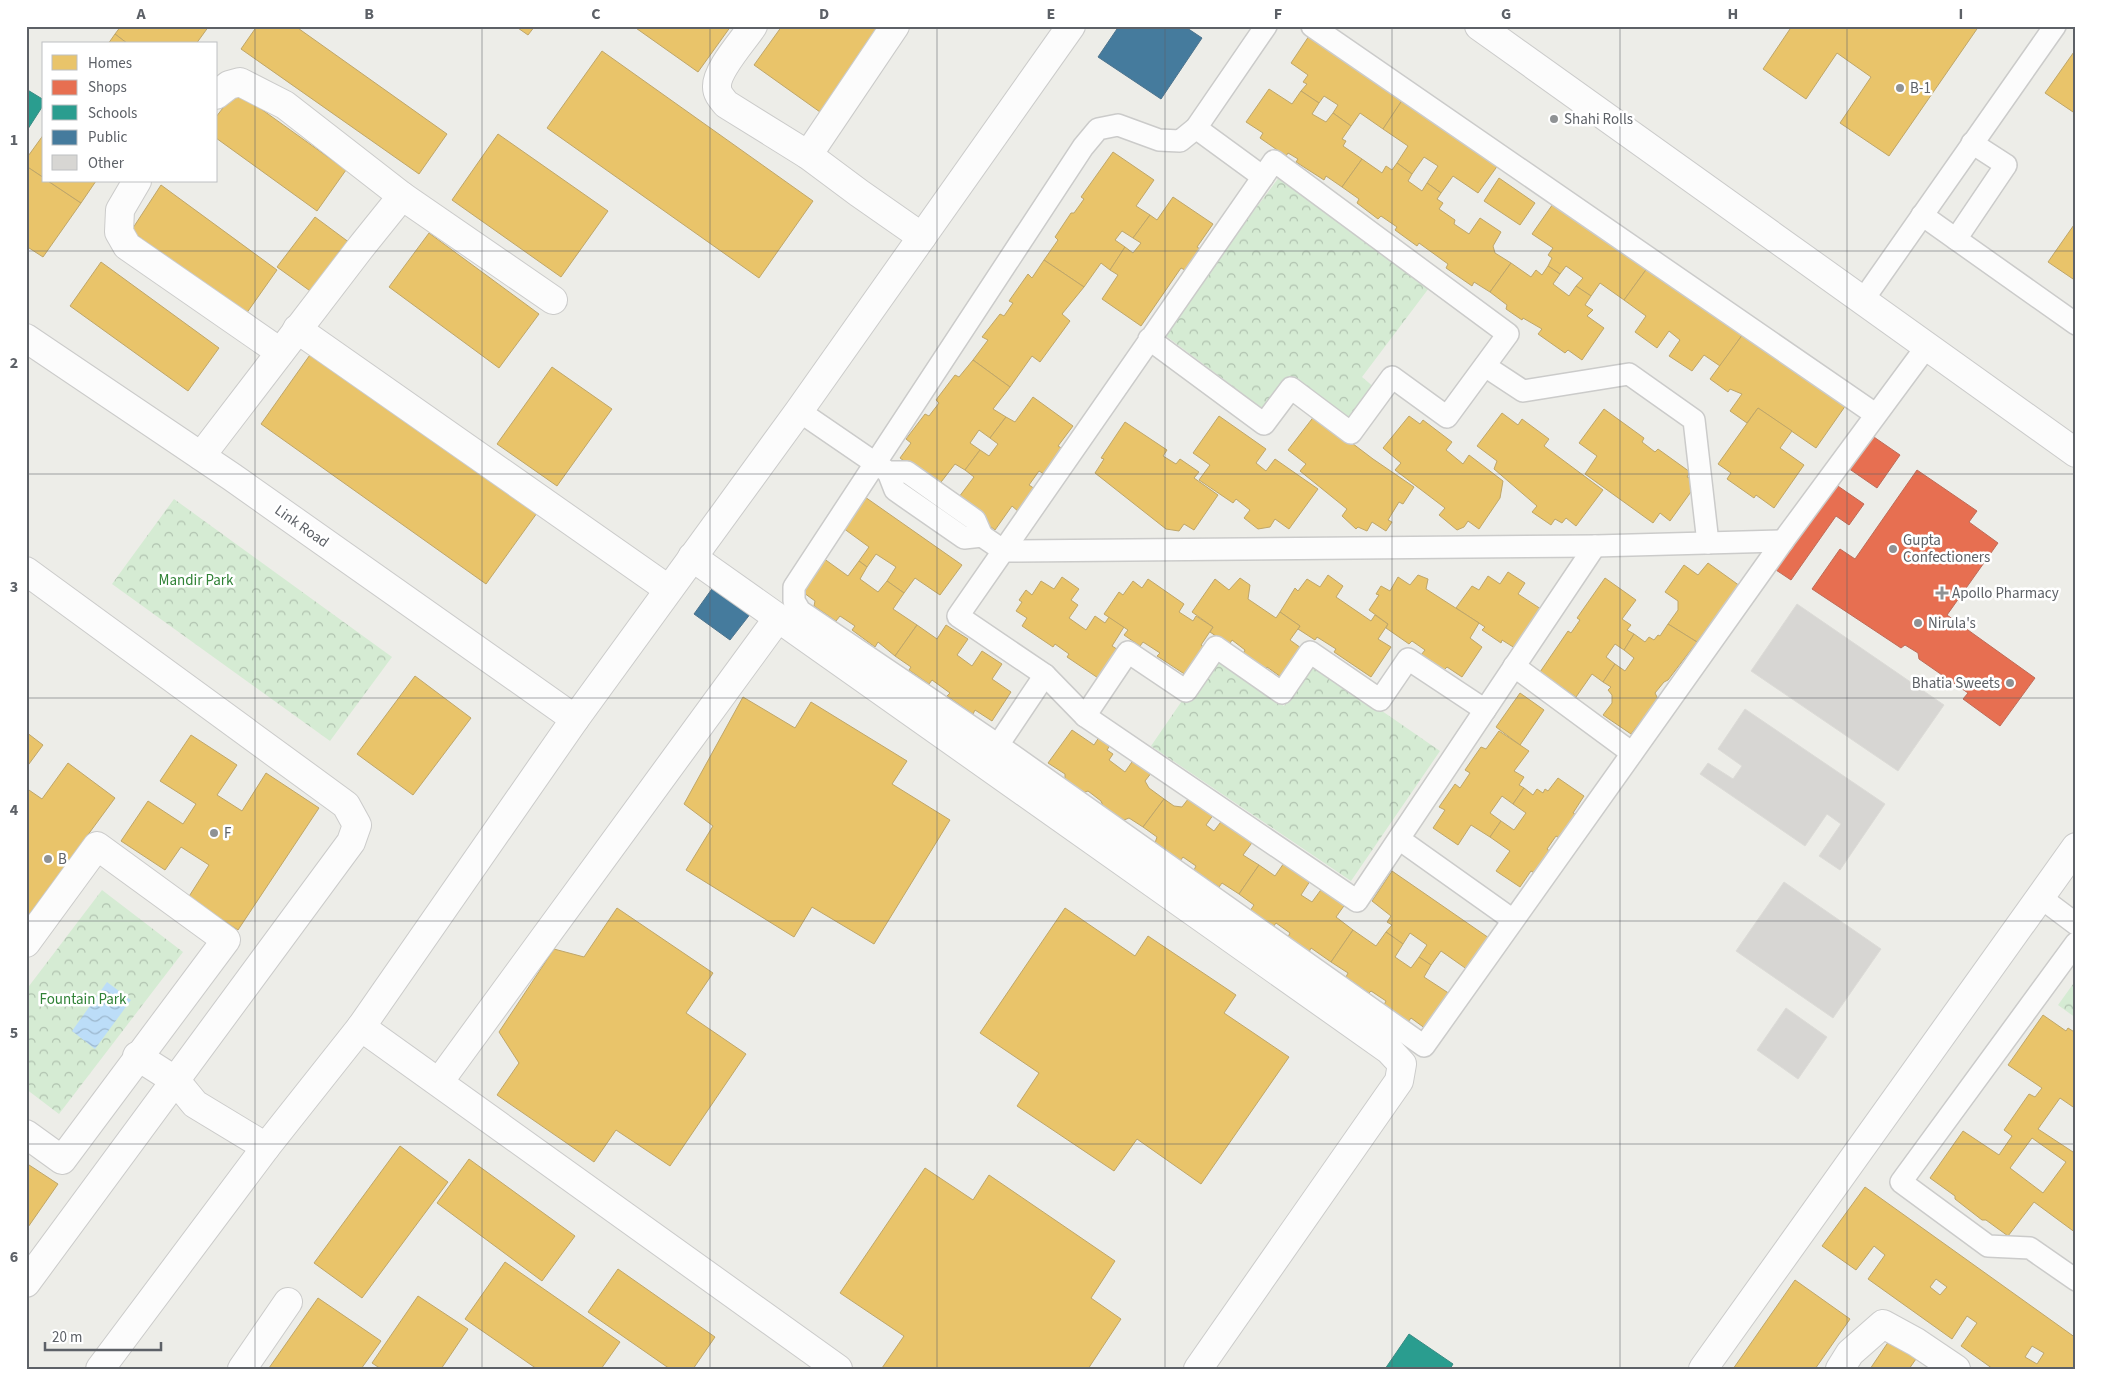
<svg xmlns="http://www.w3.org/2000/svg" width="2102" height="1395" viewBox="0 0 2102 1395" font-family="'Source Sans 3',sans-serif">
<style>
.park{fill:url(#park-crowns)}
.water{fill:url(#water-waves)}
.homes{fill:#e9c46a;stroke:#bfa669;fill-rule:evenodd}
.shops{fill:#e76f51;stroke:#be6b58}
.schools{fill:#2a9d8f;stroke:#398b83}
.public{fill:#457b9d;stroke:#4c738d}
.building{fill:#d7d6d3;stroke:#dcdbd7}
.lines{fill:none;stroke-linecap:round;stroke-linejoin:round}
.service-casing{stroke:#cbcbca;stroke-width:24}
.minor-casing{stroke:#cbcbca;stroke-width:30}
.tertiary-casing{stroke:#cbcbca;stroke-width:30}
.service{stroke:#fcfcfc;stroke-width:21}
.minor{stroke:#fcfcfc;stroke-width:28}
.tertiary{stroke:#fcfcfc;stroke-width:28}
.grid{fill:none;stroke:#5d6167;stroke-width:1;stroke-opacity:0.55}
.poi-dot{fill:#8f9294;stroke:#fff;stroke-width:2}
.labels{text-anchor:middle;stroke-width:5;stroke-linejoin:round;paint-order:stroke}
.poi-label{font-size:15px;fill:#5d6167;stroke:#fff;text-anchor:start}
.street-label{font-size:15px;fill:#5d6167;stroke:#fff}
.park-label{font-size:15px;fill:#308236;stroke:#fff}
.neatline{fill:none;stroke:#5d6167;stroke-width:2}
.grid-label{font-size:16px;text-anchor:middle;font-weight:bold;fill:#5d6167}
</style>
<defs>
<pattern id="park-crowns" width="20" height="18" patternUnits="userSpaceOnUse" patternTransform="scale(1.25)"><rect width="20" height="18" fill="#d5ebd3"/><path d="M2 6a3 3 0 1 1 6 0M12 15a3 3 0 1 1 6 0" fill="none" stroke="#b0c2af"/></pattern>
<pattern id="water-waves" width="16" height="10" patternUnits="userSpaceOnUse" patternTransform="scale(1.25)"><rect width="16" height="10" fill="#bcddf8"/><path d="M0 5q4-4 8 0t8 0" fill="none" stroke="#9cb7cd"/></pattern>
</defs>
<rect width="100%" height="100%" fill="#edede8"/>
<g class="park">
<path d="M1280,176L1429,288L1362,377L1375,388L1348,423L1290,381L1267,412L1162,333Z"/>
<path d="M174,499L392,657L330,741L112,584Z"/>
<path d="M1212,657L1284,706L1314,664L1440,751L1351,881L1151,746Z"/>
<path d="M102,890L183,952L59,1114L26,1089V990Z"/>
<path d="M2076,980V1018L2058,1005Z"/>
</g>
<path class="water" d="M107,982L131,1000L95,1049L72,1031Z"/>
<g class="homes">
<path d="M121,26H209L196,44H128L115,34Z"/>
<path d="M257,26H295L447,134L419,174L241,49Z"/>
<path d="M515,26H535L528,35Z"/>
<path d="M633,26H731L698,72Z"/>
<path d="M782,26H881L820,112L754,65Z"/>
<path d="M1792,26H1979L1889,156L1840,123L1871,77L1837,53L1806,99L1763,69Z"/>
<path d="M1311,33L1405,96L1383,129L1360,113L1351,126L1333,113L1338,105L1324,96L1319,103L1301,91L1307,84L1303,82L1308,75L1291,63Z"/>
<path d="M115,34L128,44H108Z"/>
<path d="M2076,49V114L2045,93Z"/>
<path d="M602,51L813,201L759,278L547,128Z"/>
<path d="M1269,89L1292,104L1301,91L1319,103L1312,114L1326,122L1333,113L1351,126L1342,139L1346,141L1343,146L1362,159L1342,187L1326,176L1324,180L1296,162L1298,159L1288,153L1286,156L1260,138L1263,133L1246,122Z"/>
<path d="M236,91L346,170L317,211L216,138V117Z"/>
<path d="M1405,96L1501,161L1478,193L1453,176L1441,193L1427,183L1438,166L1424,157L1412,174L1397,163L1408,146L1383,129Z"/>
<path d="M44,134V178L26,166V159Z"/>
<path d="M498,134L608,211L561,277L452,200Z"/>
<path d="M1113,152L1154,180L1136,206L1150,215L1133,238L1122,231L1115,240L1125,247L1110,270L1101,263L1084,287L1044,260L1058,240L1055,237L1071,213H1074L1084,199L1081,197Z"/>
<path d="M1362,159L1382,173L1386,166L1392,170L1397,163L1412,174L1408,181L1422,191L1427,183L1441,193L1437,199L1443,203L1439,209L1455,220L1454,224L1469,234L1480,218L1501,232L1493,246L1495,253L1511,263L1490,292L1474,282L1472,286L1446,268L1448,264L1419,243L1417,246L1395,230L1397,227L1381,216L1378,219L1357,203L1359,199L1342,187Z"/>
<path d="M26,166L44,178V181H48L81,203L43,257L26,246Z"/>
<path d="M1499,178L1535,203L1520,225L1484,201Z"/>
<path d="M48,181H96L81,203Z"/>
<path d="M161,185L277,270L246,314L131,231Z"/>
<path d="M1173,197L1213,224L1197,247L1203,251L1189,272L1181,268L1141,326L1102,299L1118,275L1110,270L1125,247L1133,253L1141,243L1133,238L1150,215L1157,220Z"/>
<path d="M1555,201L1648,267L1624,300L1600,283L1591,296L1576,286L1583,278L1566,266L1560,274L1548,266L1552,258L1548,255L1553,248L1532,234Z"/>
<path d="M315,217L350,243L313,293L277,267Z"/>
<path d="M2076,222V281L2048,262Z"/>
<path d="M429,233L539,314L499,368L389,287Z"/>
<path d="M1044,260L1084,287L1062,314L1070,321L1040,362L1032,356L1010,387L973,360L988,340L982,337L1000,314L1004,316L1013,303L1009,301L1028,274L1032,278Z"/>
<path d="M101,262L219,348L188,391L70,306Z"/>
<path d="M1511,263L1531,277L1536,270L1542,275L1548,266L1560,274L1553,284L1569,296L1576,286L1591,296L1585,305L1593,310L1587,316L1604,328L1582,360L1568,350L1565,353L1538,334L1542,329L1523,318L1522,320L1506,309L1507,305L1490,292Z"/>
<path d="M1648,267L1743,334L1720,366L1704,355L1692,371L1669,356L1680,340L1669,331L1657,348L1635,332L1646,316L1624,300Z"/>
<path d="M1743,334L1846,405L1816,448L1758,408L1747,423L1730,411L1742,394L1730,389L1728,392L1710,379Z"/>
<path d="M312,352L537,513L486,584L261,424Z"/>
<path d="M973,360L1010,387L993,409L1006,417L990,438L979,430L970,443L980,450L965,470L955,464L938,486L900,458L911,443L906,439L925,414L929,416L939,403L936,400L955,375L959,377Z"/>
<path d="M552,367L612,409L557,486L497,444Z"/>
<path d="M1033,397L1073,426L1058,446L1063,449L1044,474L1039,471L1029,485L1035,489L1019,512L1012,506L995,530L956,501L974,477L965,470L980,450L989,456L998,444L990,438L1006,417L1015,422Z"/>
<path d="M1758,408L1792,431L1780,448L1804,465L1774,508L1756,495L1754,498L1727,479L1731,473L1718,464Z"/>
<path d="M1604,409L1644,438L1642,442L1655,452L1658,449L1690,472L1687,477L1698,482L1670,521L1660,513L1653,523L1585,474L1597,456L1579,443Z"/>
<path d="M1502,413L1518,425L1522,419L1549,439L1544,446L1603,490L1576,526L1566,518L1562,523L1555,519L1551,525L1532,512L1537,506L1494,469L1497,461L1477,446Z"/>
<path d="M1315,415L1373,459L1414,487L1403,504L1399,502L1388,520L1392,522L1386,531L1372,522L1367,531L1358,527L1356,529L1342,516L1347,509L1300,471L1306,464L1288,450Z"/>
<path d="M1219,416L1266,449L1256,463L1266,471L1275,459L1318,489L1289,529L1275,519L1270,527L1258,529L1244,518L1250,510L1236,499L1233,503L1199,480L1210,465L1193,453Z"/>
<path d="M1409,416L1420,424L1423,420L1452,442L1446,450L1463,464L1469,455L1503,481L1500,498L1479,529L1468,521L1464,527L1457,530L1439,515L1445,508L1395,470L1401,463L1383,448Z"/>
<path d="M1125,422L1167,450L1163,456L1176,464L1180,459L1199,472L1194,478L1218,495L1194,530L1184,524L1179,531L1166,529L1095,473L1104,459L1101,458Z"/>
<path d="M865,497L962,565L940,595L915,578L904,593L887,581L896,567L876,554L867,567L859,561L869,547L843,528Z"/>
<path d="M823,558L848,576L859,561L867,567L860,579L878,592L887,581L904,593L893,609L917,625L895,656L878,642L875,647L852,630L855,626L840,616L836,621L814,606L815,601L800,590Z"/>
<path d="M1708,563L1740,586L1716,628L1710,624L1697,642L1668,624L1678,610V601L1665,592L1684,565L1698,575Z"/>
<path d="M1508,572L1525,583L1518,594L1544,611L1518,650L1502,640L1501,643L1482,630L1485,627L1456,608L1472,586L1479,590L1488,576L1500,584Z"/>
<path d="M1328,575L1343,586L1336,597L1371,621L1375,615L1388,624L1378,639L1391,647L1371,677L1334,652L1336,649L1317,637L1315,640L1298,629L1300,626L1280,612L1295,588L1298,591L1307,579L1320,587Z"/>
<path d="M1418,575L1428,579L1426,589L1479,623L1470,638L1482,647L1462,677L1447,667L1444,670L1421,655L1425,650L1412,641L1409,644L1386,628L1388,624L1369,610L1379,595L1376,594L1381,586L1390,591L1398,577L1410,585Z"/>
<path d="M1062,577L1079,589L1071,600L1078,605L1069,618L1086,630L1095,616L1105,623L1109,617L1124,627L1112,646L1123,653L1104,682L1067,657L1069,654L1055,644L1053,647L1022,626L1027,618L1016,611L1022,602L1019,600L1026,590L1032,595L1041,581L1054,589Z"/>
<path d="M1240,578L1250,585L1248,599L1276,618L1280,612L1300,626L1290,640L1301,648L1281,677L1267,667L1265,670L1243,654L1245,650L1232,640L1229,645L1210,632L1213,627L1192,612L1215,579L1229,590Z"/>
<path d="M1605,578L1636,600L1622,619L1631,625L1627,630L1634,634L1624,650L1615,644L1606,657L1615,664L1603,682L1592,674L1576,697L1540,672L1568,631L1571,633L1580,620L1577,618Z"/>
<path d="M1148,579L1184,604L1179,612L1193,621L1196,616L1213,627L1201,645L1210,651L1192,679L1157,656L1160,653L1143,642L1140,646L1124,635L1128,630L1104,614L1119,592L1123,595L1133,581L1142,588Z"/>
<path d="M1668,624L1697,642L1668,680L1664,682L1655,693L1658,699L1631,734L1603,715L1612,703V695L1608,690L1611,687L1603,682L1615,664L1625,671L1634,658L1624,650L1634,634L1645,642L1649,637L1654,640L1658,635L1660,636Z"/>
<path d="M917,625L937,639L946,625L968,639L957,655L972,666L982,651L1002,664L992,679L1011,692L992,721L975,710L973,714L947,696L950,693L932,680L929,684L909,670L911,667L895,656Z"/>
<path d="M415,676L471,718L413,795L357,754Z"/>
<path d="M1520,693L1544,710L1520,745L1496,727Z"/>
<path d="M743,697L795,728L811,702L907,761L892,784L950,820L874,944L812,907L794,937L686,870L713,826L684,804Z"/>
<path d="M1072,730L1094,745L1101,734L1112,742L1107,750L1113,754L1109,760L1125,772L1134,759L1152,772L1145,781L1149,788L1164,799L1143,827L1129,818L1124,820L1103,806L1101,801L1088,791L1083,793L1065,779V774L1048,763Z"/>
<path d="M1499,731L1529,751L1514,771L1524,777L1519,785L1524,788L1513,804L1502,796L1490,813L1501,821L1490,837L1471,825L1458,845L1433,828L1445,810L1439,807L1455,784L1460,788L1470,773L1465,770L1481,747L1486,749Z"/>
<path d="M26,732L43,745L26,768Z"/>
<path d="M191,735L237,765L217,795L242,811L266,773L319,808L238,930L188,898L209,865L181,847L165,870L121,841L148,801L183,824L196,804L160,781Z"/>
<path d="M68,763L115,798L26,919V788L42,799Z"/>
<path d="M1558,778L1584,796L1573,813L1577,815L1561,839L1556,836L1547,849L1551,852L1536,874L1531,871L1520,887L1496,871L1510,851L1490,837L1501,821L1514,830L1526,813L1513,804L1524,788L1533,795L1537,789L1543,793L1545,789L1548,791Z"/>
<path d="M1192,794L1216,811L1206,825L1214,831L1223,819L1254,840L1243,855L1259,865L1239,894L1222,883L1219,887L1194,870L1196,866L1183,857L1180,861L1155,843L1157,837L1143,827L1164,799L1174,806L1182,807Z"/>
<path d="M1286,860L1312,878L1301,895L1312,902L1323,887L1346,903L1336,917L1353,930L1331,962L1311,948L1309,952L1288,937L1290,933L1276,923L1273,927L1250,911L1254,905L1239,894L1259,865L1275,876Z"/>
<path d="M1392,871L1489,938L1468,970L1441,951L1431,965L1419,957L1427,945L1410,933L1403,944L1386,932L1392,925L1387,922L1391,916L1372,901Z"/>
<path d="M617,908L713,973L686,1013L746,1054L670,1166L616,1130L594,1162L497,1095L519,1063L499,1032L554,949L584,957Z"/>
<path d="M1065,908L1135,956L1148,936L1236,995L1224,1013L1289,1057L1201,1184L1137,1139L1114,1171L1017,1106L1039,1073L980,1033Z"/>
<path d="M1353,930L1376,946L1386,932L1403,944L1395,957L1411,968L1419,957L1431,965L1424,977L1450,994L1426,1029L1411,1018L1408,1022L1384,1005L1386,1001L1371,991L1369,993L1346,977L1348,973L1331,962Z"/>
<path d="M2043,1015L2066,1031L2068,1028L2076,1033V1109L2060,1098L2038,1129L2073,1152L2076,1148V1233L2034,1202L2008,1236L1986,1220H1982L1955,1199V1196L1930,1178L1963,1131L1999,1155L2012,1136L2004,1130L2029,1094L2035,1097L2042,1088L2008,1065ZM2032,1138L2066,1162L2043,1193L2010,1168Z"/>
<path d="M400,1146L448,1182L362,1298L314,1263Z"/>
<path d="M469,1159L575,1236L542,1281L437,1203Z"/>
<path d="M26,1163L58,1184L26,1230Z"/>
<path d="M925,1168L973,1200L989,1175L1115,1261L1091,1298L1121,1319L1088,1369L882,1368L904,1336L840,1293Z"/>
<path d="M1865,1187L2076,1338V1369H1993L1961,1346L1977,1323L1967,1316L1952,1339L1868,1279L1885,1255L1874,1246L1856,1270L1822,1246ZM1936,1279L1947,1287L1940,1295L1930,1287ZM2032,1346L2044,1353L2037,1364L2025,1357Z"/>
<path d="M505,1262L620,1342L601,1369H537L465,1319Z"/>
<path d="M618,1269L715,1337L693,1369H670L588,1312Z"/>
<path d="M1795,1280L1850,1319L1815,1369H1733Z"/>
<path d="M418,1296L468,1329L441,1369H381L372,1363Z"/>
<path d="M318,1298L381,1341L361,1369H271L269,1368Z"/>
<path d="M1891,1338L1918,1356L1909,1369H1870Z"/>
</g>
<g class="shops">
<path d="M1871,435L1900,455L1877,488L1848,468Z"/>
<path d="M1917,470L1977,511L1969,522L1998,543L1947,615L2035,678L2000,726L1963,699L1968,693L1919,659L1918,653L1905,645L1901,648L1812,589L1840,549L1855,559Z"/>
<path d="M1832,482L1864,504L1849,525L1836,516L1791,580L1773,568Z"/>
</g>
<g class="schools">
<path d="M26,89L44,100V104L26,132Z"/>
<path d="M1409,1334L1453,1364L1450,1369H1385Z"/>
</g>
<g class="public">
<path d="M1119,26H1184L1202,38L1161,99L1098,57Z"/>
<path d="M714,586L751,613L730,640L694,614Z"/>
</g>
<g class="building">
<path d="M1797,604L1944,705L1898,771L1751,671Z"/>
<path d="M1745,709L1885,804L1840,870L1819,856L1841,824L1827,814L1805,846L1700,774L1708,763L1733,779L1742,766L1718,749Z"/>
<path d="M1784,882L1881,949L1833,1018L1736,951Z"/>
<path d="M1786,1008L1827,1037L1798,1079L1757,1050Z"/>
</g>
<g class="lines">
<defs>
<g id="service">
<path d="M1266,26L1196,128L1180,141L1159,140L1118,125L1098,129L1083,147L794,587V601L800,611L998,745L1424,1046L1783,541L1927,346"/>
<path d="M1312,26L1875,414"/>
<path d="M1196,128L1263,177"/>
<path d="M1922,215L2076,324"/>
<path d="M1956,239L2006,165L1972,143"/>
<path d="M1863,300L2055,26"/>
<path d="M1149,339L1264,424L1291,388L1351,433L1392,377L1447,417L1508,334L1274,161L958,616L1045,675L1085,716L1357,901L1595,546"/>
<path d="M1485,366L1523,391L1629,374L1694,420L1708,543"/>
<path d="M799,411L888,472H907L975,520L982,536L964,538L895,490L888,472"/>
<path d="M982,536L1004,551L1595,546L1783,541"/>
<path d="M1514,666L1632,753"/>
<path d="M1085,716L1128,652L1186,691L1216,647L1282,693L1310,652L1380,700L1408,659L1485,710"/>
<path d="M998,745L1045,675"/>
<path d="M1399,839L1513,920"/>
<path d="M2040,897L2076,924"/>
<path d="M2076,943L1901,1182L1988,1246L2030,1248L2076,1280"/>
</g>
<g id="minor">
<path d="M753,26C744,40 716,70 717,87C717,94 722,99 726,104L808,155L859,193L922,237"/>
<path d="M216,95L229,85L240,82L285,105L402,196"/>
<path d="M808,155L895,26"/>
<path d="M137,181L120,210L119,232L127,246L280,352"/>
<path d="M297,329L668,589"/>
<path d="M26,338L232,477L575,719"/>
<path d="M201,456L361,247L402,196L553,300"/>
<path d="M692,557L1389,1050L1402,1064L1399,1081L1198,1369"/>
<path d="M26,571L346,805L357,825L351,842L26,1283"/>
<path d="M26,943L97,846L226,940L62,1160L26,1134"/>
<path d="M361,1027L838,1369"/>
<path d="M137,1056L176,1081L195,1104L266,1147"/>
<path d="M439,1082L778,618"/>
<path d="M242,1369L288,1302"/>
<path d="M1703,1369L2076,847"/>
<path d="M1840,1369L1850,1353L1883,1324L1916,1342L1956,1369"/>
</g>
<g id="tertiary">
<path d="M1479,26L2076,453"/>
<path d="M100,1369L266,1147L361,1027L575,719L799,411L1071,26"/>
</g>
</defs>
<use href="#service" class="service-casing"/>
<use href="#minor" class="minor-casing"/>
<use href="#tertiary" class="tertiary-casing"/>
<use href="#service" class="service"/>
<use href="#minor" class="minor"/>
<use href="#tertiary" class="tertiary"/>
</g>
<path class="grid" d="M255,26V1369M482,26V1369M710,26V1369M937,26V1369M1165,26V1369M1392,26V1369M1620,26V1369M1847,26V1369M26,251H2076M26,474H2076M26,698H2076M26,921H2076M26,1144H2076"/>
<g class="poi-dot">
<circle cx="1900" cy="88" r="5"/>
<circle cx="1554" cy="119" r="5"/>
<circle cx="1893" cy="549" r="5"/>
<path d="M1939.5 585.5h5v5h5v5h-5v5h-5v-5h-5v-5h5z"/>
<circle cx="1918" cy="623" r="5"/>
<circle cx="2010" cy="683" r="5"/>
<circle cx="214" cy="833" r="5"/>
<circle cx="48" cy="859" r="5"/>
</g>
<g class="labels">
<g class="poi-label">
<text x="1910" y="93">B-1</text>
<text x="1564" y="124">Shahi Rolls</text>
<text x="1903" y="545">Gupta<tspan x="1903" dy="17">Confectioners</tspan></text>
<text x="1952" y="598">Apollo Pharmacy</text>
<text x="1928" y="628">Nirula's</text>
<text x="2000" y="688" text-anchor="end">Bhatia Sweets</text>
<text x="224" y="838">F</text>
<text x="58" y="864">B</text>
</g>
<g class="street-label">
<text transform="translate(302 526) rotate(35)" y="5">Link Road</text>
</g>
<g class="park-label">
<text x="196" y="585">Mandir Park</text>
<text x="83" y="1004">Fountain Park</text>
</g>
</g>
<rect width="2102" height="1395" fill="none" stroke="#ffffff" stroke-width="55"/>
<rect x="42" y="42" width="175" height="140" fill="#ffffff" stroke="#bec0c2"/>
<rect x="52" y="55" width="25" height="15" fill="#e9c46a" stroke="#bec0c2"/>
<text x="88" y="68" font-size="15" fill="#5d6167">Homes</text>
<rect x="52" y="80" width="25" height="15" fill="#e76f51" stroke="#bec0c2"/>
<text x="88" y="92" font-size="15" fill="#5d6167">Shops</text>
<rect x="52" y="105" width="25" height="15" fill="#2a9d8f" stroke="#bec0c2"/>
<text x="88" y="118" font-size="15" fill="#5d6167">Schools</text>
<rect x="52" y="130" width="25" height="15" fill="#457b9d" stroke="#bec0c2"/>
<text x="88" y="142" font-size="15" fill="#5d6167">Public</text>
<rect x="52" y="155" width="25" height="15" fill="#d7d6d3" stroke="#bec0c2"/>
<text x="88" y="168" font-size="15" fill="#5d6167">Other</text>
<path d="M45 1342v8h116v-8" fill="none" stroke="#5d6167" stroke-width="2.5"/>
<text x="52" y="1342" font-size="15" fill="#5d6167" stroke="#ffffff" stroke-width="4" paint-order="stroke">20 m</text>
<rect x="28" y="28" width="2046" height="1340" class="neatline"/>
<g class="grid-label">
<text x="141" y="19">A</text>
<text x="369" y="19">B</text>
<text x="596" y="19">C</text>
<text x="824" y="19">D</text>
<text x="1051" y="19">E</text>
<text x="1278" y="19">F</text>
<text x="1506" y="19">G</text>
<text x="1733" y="19">H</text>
<text x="1961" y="19">I</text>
<text x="14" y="145">1</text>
<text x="14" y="368">2</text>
<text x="14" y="592">3</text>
<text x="14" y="815">4</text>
<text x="14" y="1038">5</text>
<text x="14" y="1262">6</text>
</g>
</svg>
